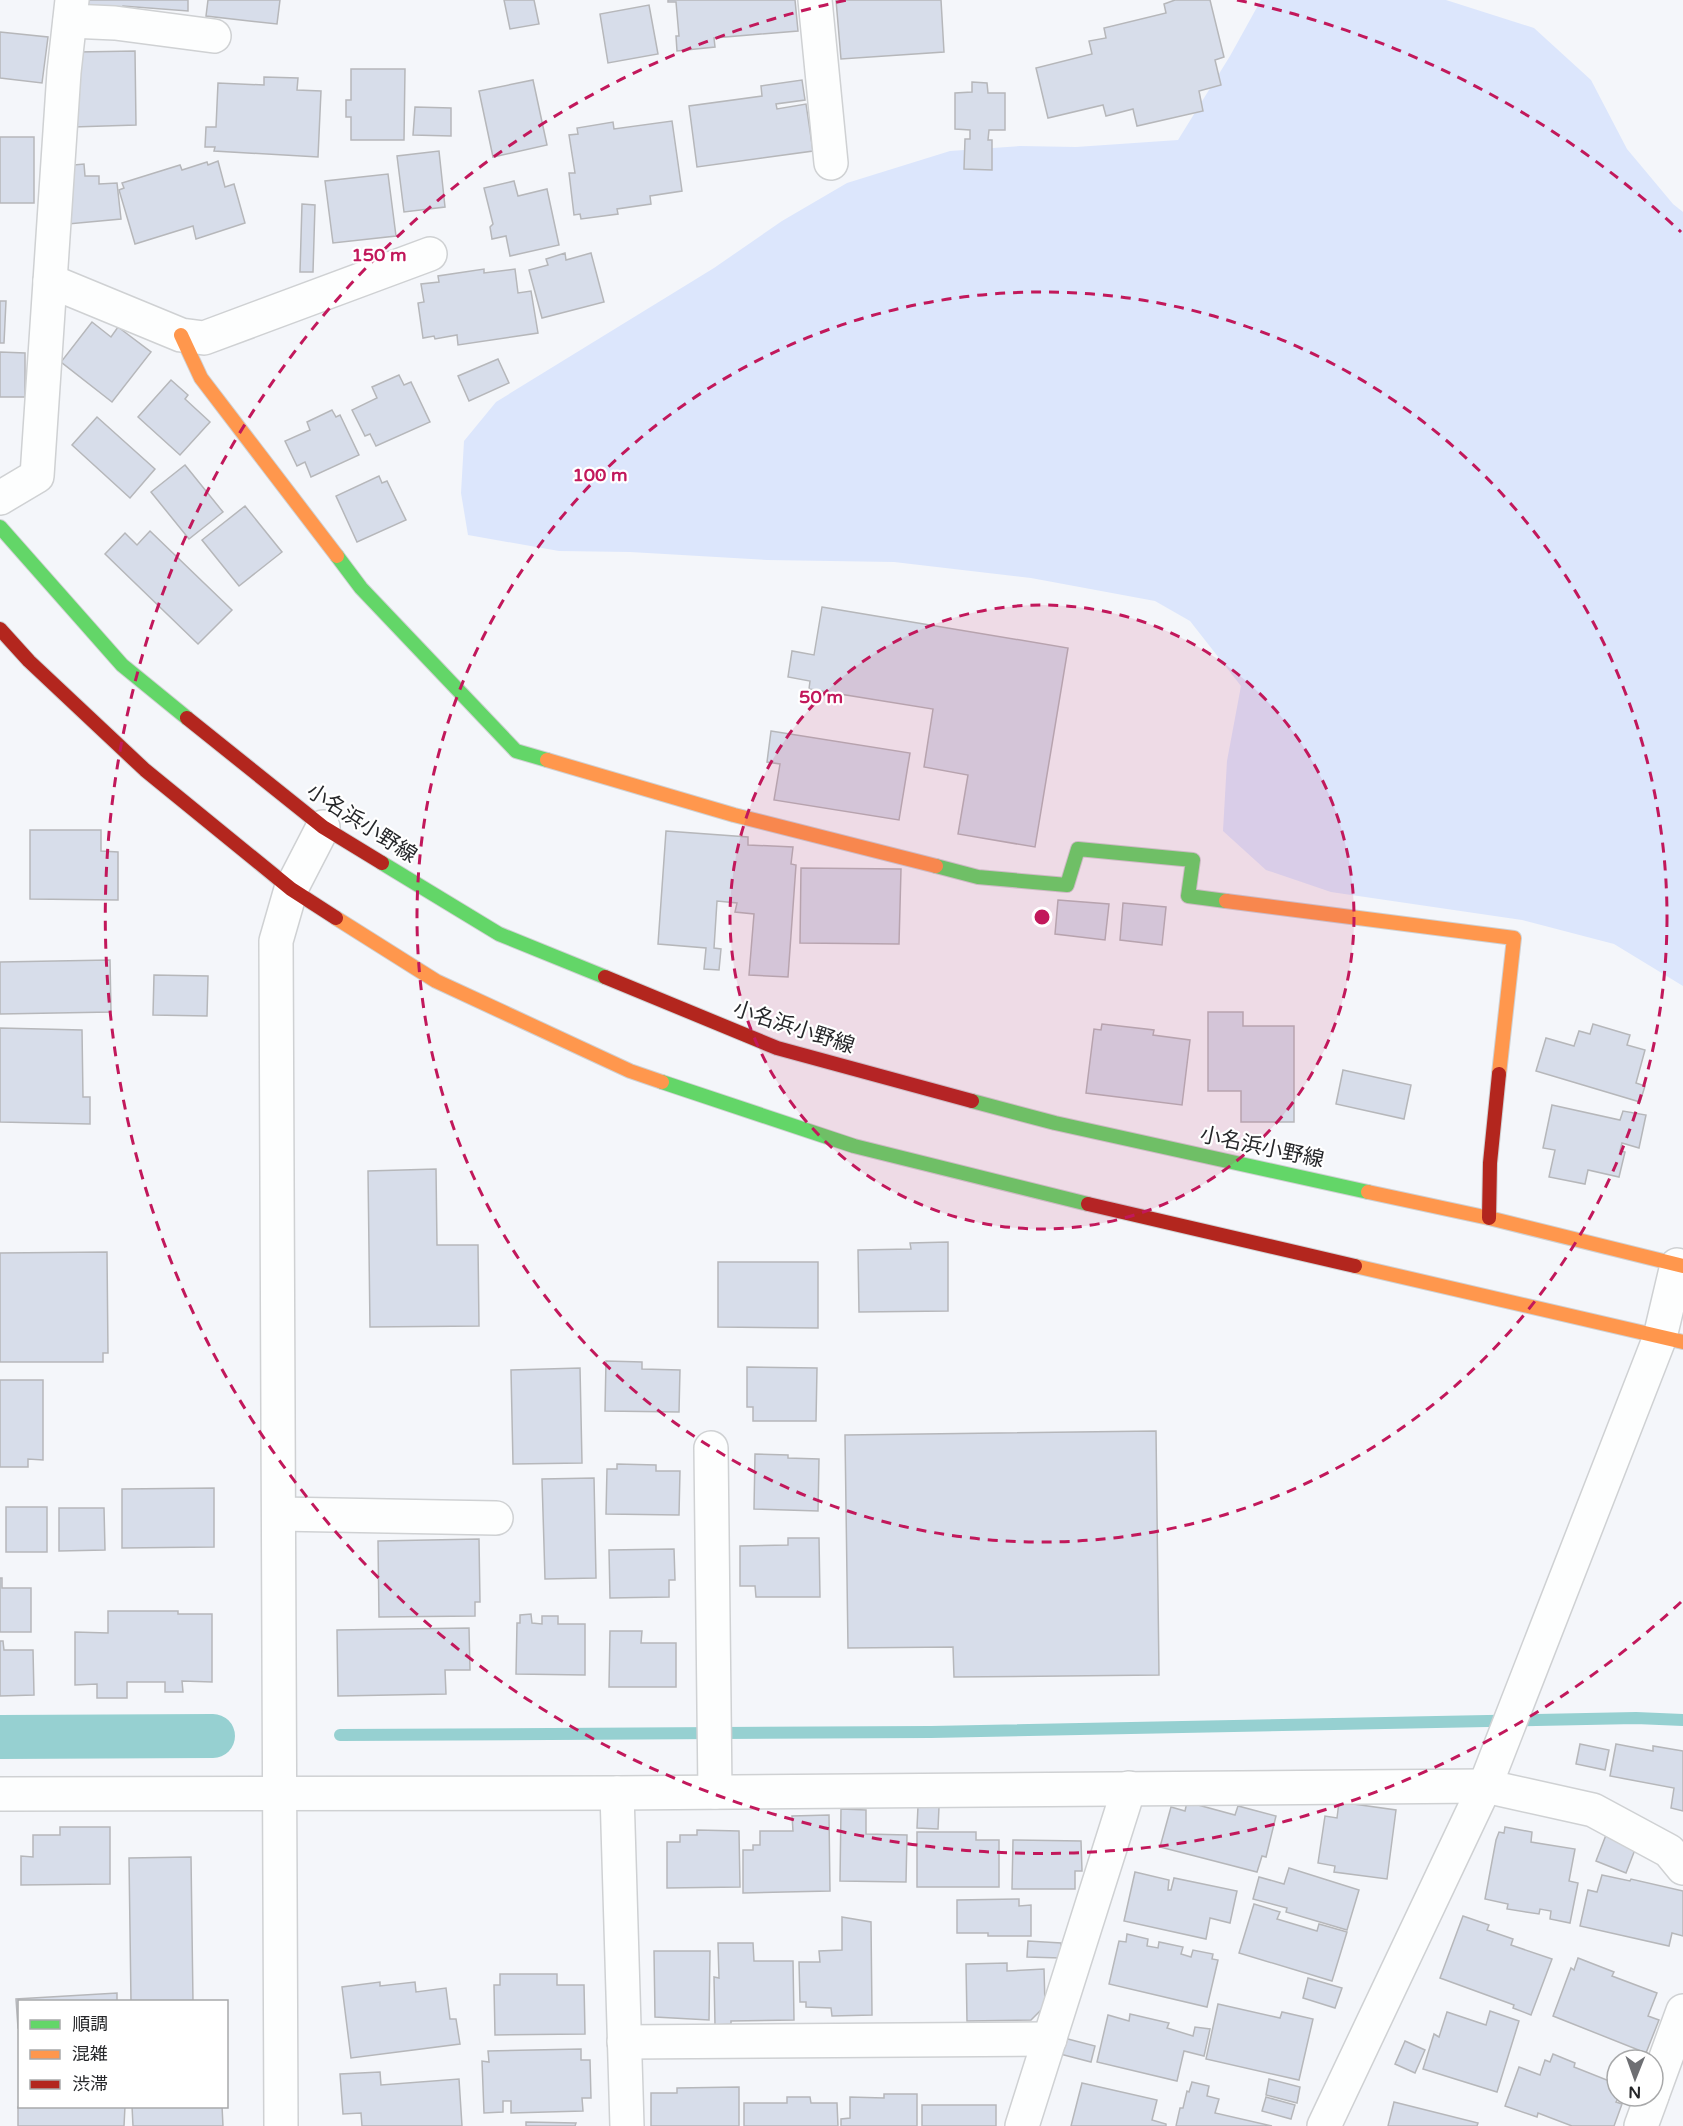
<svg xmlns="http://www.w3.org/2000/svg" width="1683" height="2126" viewBox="0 0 1683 2126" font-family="'Varela Round','Noto Sans JP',sans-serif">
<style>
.green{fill:#dce6fc}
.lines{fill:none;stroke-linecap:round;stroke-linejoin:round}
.stream{stroke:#96d0d1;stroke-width:12}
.canal{stroke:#96d0d1;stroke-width:44}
.building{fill:#d7ddea;stroke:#b6b7ba;stroke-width:1.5}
.street-casing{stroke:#cfd1d3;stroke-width:36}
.fast-casing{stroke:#cfd1d3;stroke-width:16}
.slow-casing{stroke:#cfd1d3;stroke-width:16}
.jam-casing{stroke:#cfd1d3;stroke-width:16}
.street{stroke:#fdfefe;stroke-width:33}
.fast{stroke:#63d668;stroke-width:14}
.slow{stroke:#ff974d;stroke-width:14}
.jam{stroke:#b3261e;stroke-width:14}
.ring{fill:none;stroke:#c2185b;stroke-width:3;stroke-dasharray:10 8}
.labels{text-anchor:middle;stroke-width:4.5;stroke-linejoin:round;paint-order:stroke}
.street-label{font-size:21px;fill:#26272a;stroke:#fff}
.centre{fill:#c2185b;stroke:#fff;stroke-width:3}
.ring-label{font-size:18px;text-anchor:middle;font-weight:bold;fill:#c2185b;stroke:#fff;stroke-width:4.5;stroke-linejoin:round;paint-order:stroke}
</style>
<rect width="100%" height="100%" fill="#f4f6fa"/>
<path class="green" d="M1261,0H1446L1534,28L1591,80L1627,149L1673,204L1683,212V986L1614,944L1522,920L1331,892L1266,870L1223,831L1227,761L1241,686L1190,621L1155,601L1031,578L894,562L767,560L630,552L559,551L468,535L461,493L464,441L496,402L714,268L782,221L847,183L950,151L1020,146L1076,147L1178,140L1230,56Z"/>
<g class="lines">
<path class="stream" d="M340,1735L931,1732L1636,1718L1683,1720"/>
<path class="canal" d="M0,1737L213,1736"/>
</g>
<g class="building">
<path d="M85,0H188V11L123,6V11L85,7Z"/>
<path d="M208,0H280L277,24L206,16Z"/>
<path d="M504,0H534L539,24L510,29Z"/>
<path d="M668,0H795L798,31L714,38L715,47L677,51L676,36H679L676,2H668Z"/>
<path d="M836,0H941L944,52L841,59Z"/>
<path d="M1175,0H1210L1224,57L1215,60L1221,85L1199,91L1203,111L1137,126L1133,109L1106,116L1103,105L1048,118L1036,68L1092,54L1089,41L1106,38L1104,28L1166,13L1164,4Z"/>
<path d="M649,5L658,54L608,63L600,14Z"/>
<path d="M0,32L48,37L42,83L0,78Z"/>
<path d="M135,51L136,125L73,127L78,52Z"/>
<path d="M351,69H405L404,140H351V117H346V100H351Z"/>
<path d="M264,77L298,78L297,90L321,91L318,157L214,151L215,147H205L206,127H216L218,83L264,85Z"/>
<path d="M533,80L547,145L493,157L479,91Z"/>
<path d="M802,80L805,100L776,104L777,109L806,104L813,151L697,167L689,106L762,96L761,86Z"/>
<path d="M972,82L987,83L988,93H1005V130H989L988,140H992V170L964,169L965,139H970V130L955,129V93L972,92Z"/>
<path d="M415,107L451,108V136L413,135Z"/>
<path d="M672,121L682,191L650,196L651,204L617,209L618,214L581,219L580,214L574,215L569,173H575L569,135L578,134L577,128L613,122L614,129Z"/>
<rect x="0" y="137" width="34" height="66"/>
<path d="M439,151L445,207L404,212L397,156Z"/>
<path d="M218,161L225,187L234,184L245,223L196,239L193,226L135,244L119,190L124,188L122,183L180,165L182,170L207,162L208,165Z"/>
<path d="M84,164L85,176H99V184L117,183L121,219L68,224L63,166Z"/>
<path d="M388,174L396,236L333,243L325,181Z"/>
<path d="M514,181L518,196L547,189L559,245L510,256L506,236L492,239L490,227L493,224L484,188Z"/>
<path d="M302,204L315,205L313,272H300Z"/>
<path d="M565,253L566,260L591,253L604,302L542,318L529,270L548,265L546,259Z"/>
<path d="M484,269V273L515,269L518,293L531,291L538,333L458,345L457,335L435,339L434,336L423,338L418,303L424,302L421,284L439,282L438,276Z"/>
<path d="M0,301H6L4,343H0Z"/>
<path d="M92,322L111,337L118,327L151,352L112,402L61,362Z"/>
<path d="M0,352L25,353V397H0Z"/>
<path d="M498,359L509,383L469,401L458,376Z"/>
<path d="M399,375L404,385L411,382L430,422L376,446L370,434L365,436L352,410L377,398L372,387Z"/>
<path d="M171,380L188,395L185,399L210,422L180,455L138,417Z"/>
<path d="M332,410L336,417L340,415L359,455L311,477L305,462L297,466L285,441L310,430L307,422Z"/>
<path d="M97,417L155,469L130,498L72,445Z"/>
<path d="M185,465L223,512L189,539L151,492Z"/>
<path d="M379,476L382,483L387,481L406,520L357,542L336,496Z"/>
<path d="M245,506L282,552L239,586L202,540Z"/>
<path d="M150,531L232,610L198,644L105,554L125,533L137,545Z"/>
<path d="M822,607L1068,648L1035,847L958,834L968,775L924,767L933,709L809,689L810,681L788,677L792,651L814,655Z"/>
<path d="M771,731L910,753L899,820L774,800L780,764L767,762Z"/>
<path d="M30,830H101V851L118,852V900L30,899Z"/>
<path d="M666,831L748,837V845L793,847L791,864L796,865L788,977L749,975L754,914L735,912L737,903L717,901L714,948L721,949L719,970L704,969L706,948L658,944Z"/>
<path d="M801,868L901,869L899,944L800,943Z"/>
<path d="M1058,900L1109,904L1105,940L1055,934Z"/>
<path d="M1123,903L1166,907L1162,945L1120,940Z"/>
<path d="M110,960L111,1012L0,1014V962Z"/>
<path d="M154,975L208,976L207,1016L153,1015Z"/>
<path d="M1208,1012H1243V1026H1294V1122H1241V1091H1208Z"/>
<path d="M1102,1024L1154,1030L1153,1035L1190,1040L1182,1105L1086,1093L1094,1029L1101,1030Z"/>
<path d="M1593,1024L1630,1035L1627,1045L1645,1050L1636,1083L1645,1086L1640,1102L1536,1071L1546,1038L1574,1046L1579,1031L1590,1034Z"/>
<path d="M0,1028L82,1030L83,1097H90V1124L0,1122Z"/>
<path d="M1343,1070L1411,1085L1404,1119L1336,1104Z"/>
<path d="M1552,1105L1620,1120L1623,1111L1646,1115L1639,1148L1622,1143L1620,1151L1625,1152L1619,1177L1588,1170L1585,1184L1549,1177L1555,1150L1543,1148Z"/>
<path d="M436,1169L437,1245H478L479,1326L370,1327L368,1171Z"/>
<path d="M948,1242V1311L859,1312L858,1250L911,1249L910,1243Z"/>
<path d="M107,1252L108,1353H103V1362H0V1253Z"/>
<path d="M718,1262H818V1328L718,1327Z"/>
<path d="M606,1361L642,1362V1369L680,1370L679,1412L605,1411Z"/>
<path d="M747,1367L817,1368L816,1421H753V1407H747Z"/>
<path d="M580,1368L582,1463L513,1464L511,1370Z"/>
<path d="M0,1380H43V1460L28,1459V1467H0Z"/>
<path d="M1156,1431L1159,1675L954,1677L953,1647L848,1648L845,1435Z"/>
<path d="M755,1454L788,1455V1458L819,1459L818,1511L754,1509Z"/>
<path d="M617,1464L656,1465V1471H680L679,1515L606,1514L607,1469H617Z"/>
<path d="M594,1478L596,1578L545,1579L542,1479Z"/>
<path d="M214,1488V1547L122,1548V1489Z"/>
<rect x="6" y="1507" width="41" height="45"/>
<path d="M59,1508H104L105,1550L59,1551Z"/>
<path d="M788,1538H819L820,1597H756L755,1586H740V1546L788,1545Z"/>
<path d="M479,1539L480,1602H475V1616L379,1617L378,1541Z"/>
<path d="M674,1549L675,1580H669V1597L610,1598L609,1550Z"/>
<path d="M0,1578H2V1588H31V1632H0Z"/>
<path d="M108,1611H178V1614H212V1682L182,1681L183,1692H165V1682H127V1698H97V1684L75,1685V1632L108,1633Z"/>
<path d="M531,1614L532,1623L542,1624V1616H558V1624H585V1675L516,1674L517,1623H520V1615Z"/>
<path d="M469,1628L470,1670H445L446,1694L338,1696L337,1630Z"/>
<path d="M610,1631H642L641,1643H676V1687H609Z"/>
<path d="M0,1641H3L4,1650H33L34,1695L0,1696Z"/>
<path d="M1580,1744L1609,1750L1605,1770L1576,1764Z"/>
<path d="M1616,1744L1653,1751V1746L1683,1751V1811L1671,1808L1674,1788L1610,1776Z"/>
<path d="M1187,1802L1235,1815L1238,1806L1276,1816L1266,1857L1262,1856L1257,1872L1160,1847L1171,1807L1185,1811Z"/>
<path d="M1339,1802L1396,1810L1387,1879L1334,1872L1335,1866L1318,1863L1325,1816L1337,1818Z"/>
<path d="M918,1806L939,1807L938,1829L917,1828Z"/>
<path d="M841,1809L866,1810V1834L907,1835L906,1882L840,1881Z"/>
<path d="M829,1815L830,1891L743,1893V1850H753V1845H760V1831H793L792,1816Z"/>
<path d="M60,1827H110V1884L21,1885V1856L33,1857V1835H60Z"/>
<path d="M1505,1827L1532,1832L1531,1842L1575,1849L1569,1881L1578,1883L1570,1923L1550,1919L1551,1911L1540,1909L1539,1914L1507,1909L1508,1904L1485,1899L1496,1840L1499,1832L1504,1833Z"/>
<path d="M697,1830L739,1831L740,1887L667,1888V1842H680V1835H697Z"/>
<path d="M917,1832H976V1840H999V1887H917Z"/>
<path d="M1606,1835L1636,1847L1626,1873L1596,1861Z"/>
<path d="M1013,1840L1081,1841L1082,1871H1075V1889H1012Z"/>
<path d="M191,1857L193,2002H131L129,1858Z"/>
<path d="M1289,1868L1359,1890L1347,1930L1286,1912L1287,1908L1253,1899L1259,1877L1284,1884Z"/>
<path d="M1135,1872L1169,1880L1168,1890H1171L1174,1878L1237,1891L1230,1923L1210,1918L1206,1939L1124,1921Z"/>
<path d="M1602,1875L1630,1881L1631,1879L1683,1891V1936L1672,1933L1669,1946L1580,1926L1588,1890L1597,1892Z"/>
<path d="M1019,1899V1906L1031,1905V1936H988V1933H957V1900Z"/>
<path d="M1254,1904L1280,1912L1277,1919L1317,1931L1319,1924L1347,1932L1332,1981L1239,1953Z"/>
<path d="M1463,1916L1489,1925L1487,1930L1513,1939L1511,1945L1552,1959L1531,2015L1513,2008L1514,2005L1440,1978Z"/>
<path d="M842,1917L871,1922L872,2015L832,2016L831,2008L806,2007V2002H800L799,1962H820L819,1951L842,1950Z"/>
<path d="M1127,1934L1148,1939L1147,1946L1158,1948L1159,1942L1183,1947L1181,1954L1191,1957L1193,1950L1213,1954L1212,1959L1218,1960L1207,2007L1109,1984L1119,1941L1126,1942Z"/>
<path d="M1028,1941L1061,1943V1958L1027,1957Z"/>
<path d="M718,1943H753L754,1961H793L794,2020L731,2021V2024L715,2025L714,1977L719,1978Z"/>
<path d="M654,1951H710L709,2020L655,2017Z"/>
<path d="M1578,1958L1614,1972L1612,1976L1657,1993L1648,2016L1659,2020L1646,2053L1553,2016L1571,1968L1574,1970Z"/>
<path d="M1007,1963V1971L1044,1969L1045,2006L1031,2020L967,2021L966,1964Z"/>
<path d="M500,1974H557V1985H584L585,2034L495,2035L494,1985H500Z"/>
<path d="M1308,1978L1342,1988L1335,2008L1303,1998Z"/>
<path d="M380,1982V1986L415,1982L416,1992L446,1988L450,2019H456L460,2044L351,2058L342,1987Z"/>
<path d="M117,1993V2002H20V2028H18L16,1999Z"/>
<path d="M1218,2004L1280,2018L1282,2012L1313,2019L1299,2080L1206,2059Z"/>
<path d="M1490,2011L1519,2021L1497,2092L1423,2069L1434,2034L1439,2037L1447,2012L1486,2025Z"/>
<path d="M1130,2014L1169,2023L1167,2028L1193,2036L1195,2027L1210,2029L1204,2056L1184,2051L1177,2081L1097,2062L1108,2015L1129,2021Z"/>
<path d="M1064,2038L1095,2046L1091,2062L1060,2054Z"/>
<path d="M1405,2041L1425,2050L1415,2073L1395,2064Z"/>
<path d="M581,2049V2060H590L591,2098H582L583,2111L511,2113V2101H503V2112L484,2113L482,2061L489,2062L488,2051Z"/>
<path d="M1553,2054L1575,2063L1574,2067L1617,2084L1619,2096L1616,2102L1622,2104L1614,2126H1572L1538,2113L1537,2117L1505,2106L1519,2067L1540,2075L1545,2060L1550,2062Z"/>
<path d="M380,2072L381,2085L459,2079L462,2126H362L361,2113L343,2114L340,2074Z"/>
<path d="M1269,2079L1300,2087L1297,2103L1266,2095Z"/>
<path d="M1192,2082L1209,2086L1207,2096L1219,2099L1215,2113L1272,2126H1176L1180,2108H1183L1187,2091L1189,2092Z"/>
<path d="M1082,2083L1157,2100L1152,2120L1166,2124V2126H1071Z"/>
<path d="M739,2087V2126H651V2093H677V2088Z"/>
<path d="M884,2094H917V2126H841V2119L850,2118V2097L884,2098Z"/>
<path d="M787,2097H810L811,2103H837L838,2126H744V2103H787Z"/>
<path d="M1266,2097L1295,2105L1291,2119L1262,2111Z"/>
<path d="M1394,2102L1478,2123L1477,2126H1388Z"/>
<rect x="922" y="2105" width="74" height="21"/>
<path d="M20,2106H125L124,2126H18V2107Z"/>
<path d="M132,2106H222L223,2126H133Z"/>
<path d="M526,2122L576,2123L575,2126H526Z"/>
</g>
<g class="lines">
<defs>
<g id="street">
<path d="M815,0L831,163"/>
<path d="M70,21L115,23L214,36"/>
<path d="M50,281L181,335L204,338L430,254"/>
<path d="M0,498L37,476L64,72L72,0"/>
<path d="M711,1448L715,1792"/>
<path d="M279,1514L496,1518"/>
<path d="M617,1793L627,2126"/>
<path d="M0,1794L617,1793L1485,1786L1593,1810L1669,1851L1683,1868"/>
<path d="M624,2042L1050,2039"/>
<path d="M1653,2093L1683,2011"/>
<path d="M281,2126L276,941L291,889L323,827"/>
<path d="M1022,2126L1129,1788"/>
<path d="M1324,2126L1485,1786L1660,1337L1677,1265"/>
<path d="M1641,2126L1652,2096"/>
</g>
<g id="fast">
<path d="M0,527L122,665L187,718"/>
<path d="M337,556L361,588L516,751L547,760"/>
<path d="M382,863L499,934L605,977"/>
<path d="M936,866L978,877L1067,885L1078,849L1193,860L1188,896L1226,901"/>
<path d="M662,1082L854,1146L1088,1204"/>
<path d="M972,1101L1055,1123L1368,1192"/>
</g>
<g id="slow">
<path d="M181,335L201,378L337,556"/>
<path d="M547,760L734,815L936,866"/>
<path d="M1226,901L1514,938L1499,1074"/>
<path d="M336,918L436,981L630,1071L662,1082"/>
<path d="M1368,1192L1489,1218L1683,1266"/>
<path d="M1355,1266L1683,1342"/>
</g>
<g id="jam">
<path d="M0,629L29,661L145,770L291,889L336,918"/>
<path d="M187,718L323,827L382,863"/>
<path d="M605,977L777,1048L972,1101"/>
<path d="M1088,1204L1355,1266"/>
<path d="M1489,1218L1490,1163L1499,1074"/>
</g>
</defs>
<use href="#street" class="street-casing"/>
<use href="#fast" class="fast-casing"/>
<use href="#slow" class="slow-casing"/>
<use href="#jam" class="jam-casing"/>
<use href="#street" class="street"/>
<use href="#fast" class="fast"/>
<use href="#slow" class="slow"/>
<use href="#jam" class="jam"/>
</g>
<circle cx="1042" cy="917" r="312" fill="#c2185b" fill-opacity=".12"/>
<g class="ring">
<circle cx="1042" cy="917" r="312"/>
<circle cx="1042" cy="917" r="625"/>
<path d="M1681 1602A937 937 0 1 1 847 0M1237 0A937 937 0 0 1 1681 232"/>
</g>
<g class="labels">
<g class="street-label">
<text transform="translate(362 823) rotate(33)" y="7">小名浜小野線</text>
<text transform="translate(794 1027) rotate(18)" y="7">小名浜小野線</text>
<text transform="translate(1262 1147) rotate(12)" y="7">小名浜小野線</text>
</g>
</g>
<circle cx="1042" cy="917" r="9" class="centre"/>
<g class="ring-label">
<text x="379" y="261">150 m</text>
<text x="600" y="481">100 m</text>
<text x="821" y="703">50 m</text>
</g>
<rect x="18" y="2000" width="210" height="108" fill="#ffffff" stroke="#a8a9aa" stroke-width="1.5"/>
<rect x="30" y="2020" width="30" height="9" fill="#63d668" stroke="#a8a9aa" stroke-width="1.5"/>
<text x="72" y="2030" font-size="18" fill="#26272a">順調</text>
<rect x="30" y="2050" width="30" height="9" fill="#ff974d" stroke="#a8a9aa" stroke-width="1.5"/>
<text x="72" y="2060" font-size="18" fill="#26272a">混雑</text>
<rect x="30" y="2080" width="30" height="9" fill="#b3261e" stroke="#a8a9aa" stroke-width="1.5"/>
<text x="72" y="2090" font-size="18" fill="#26272a">渋滞</text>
<g transform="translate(1635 2078) rotate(181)"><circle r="28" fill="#ffffff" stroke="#a8a9aa" stroke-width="1.5"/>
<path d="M0-4.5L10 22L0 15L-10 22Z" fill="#6e6f73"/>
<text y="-9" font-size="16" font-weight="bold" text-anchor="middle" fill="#26272a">N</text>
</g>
</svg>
